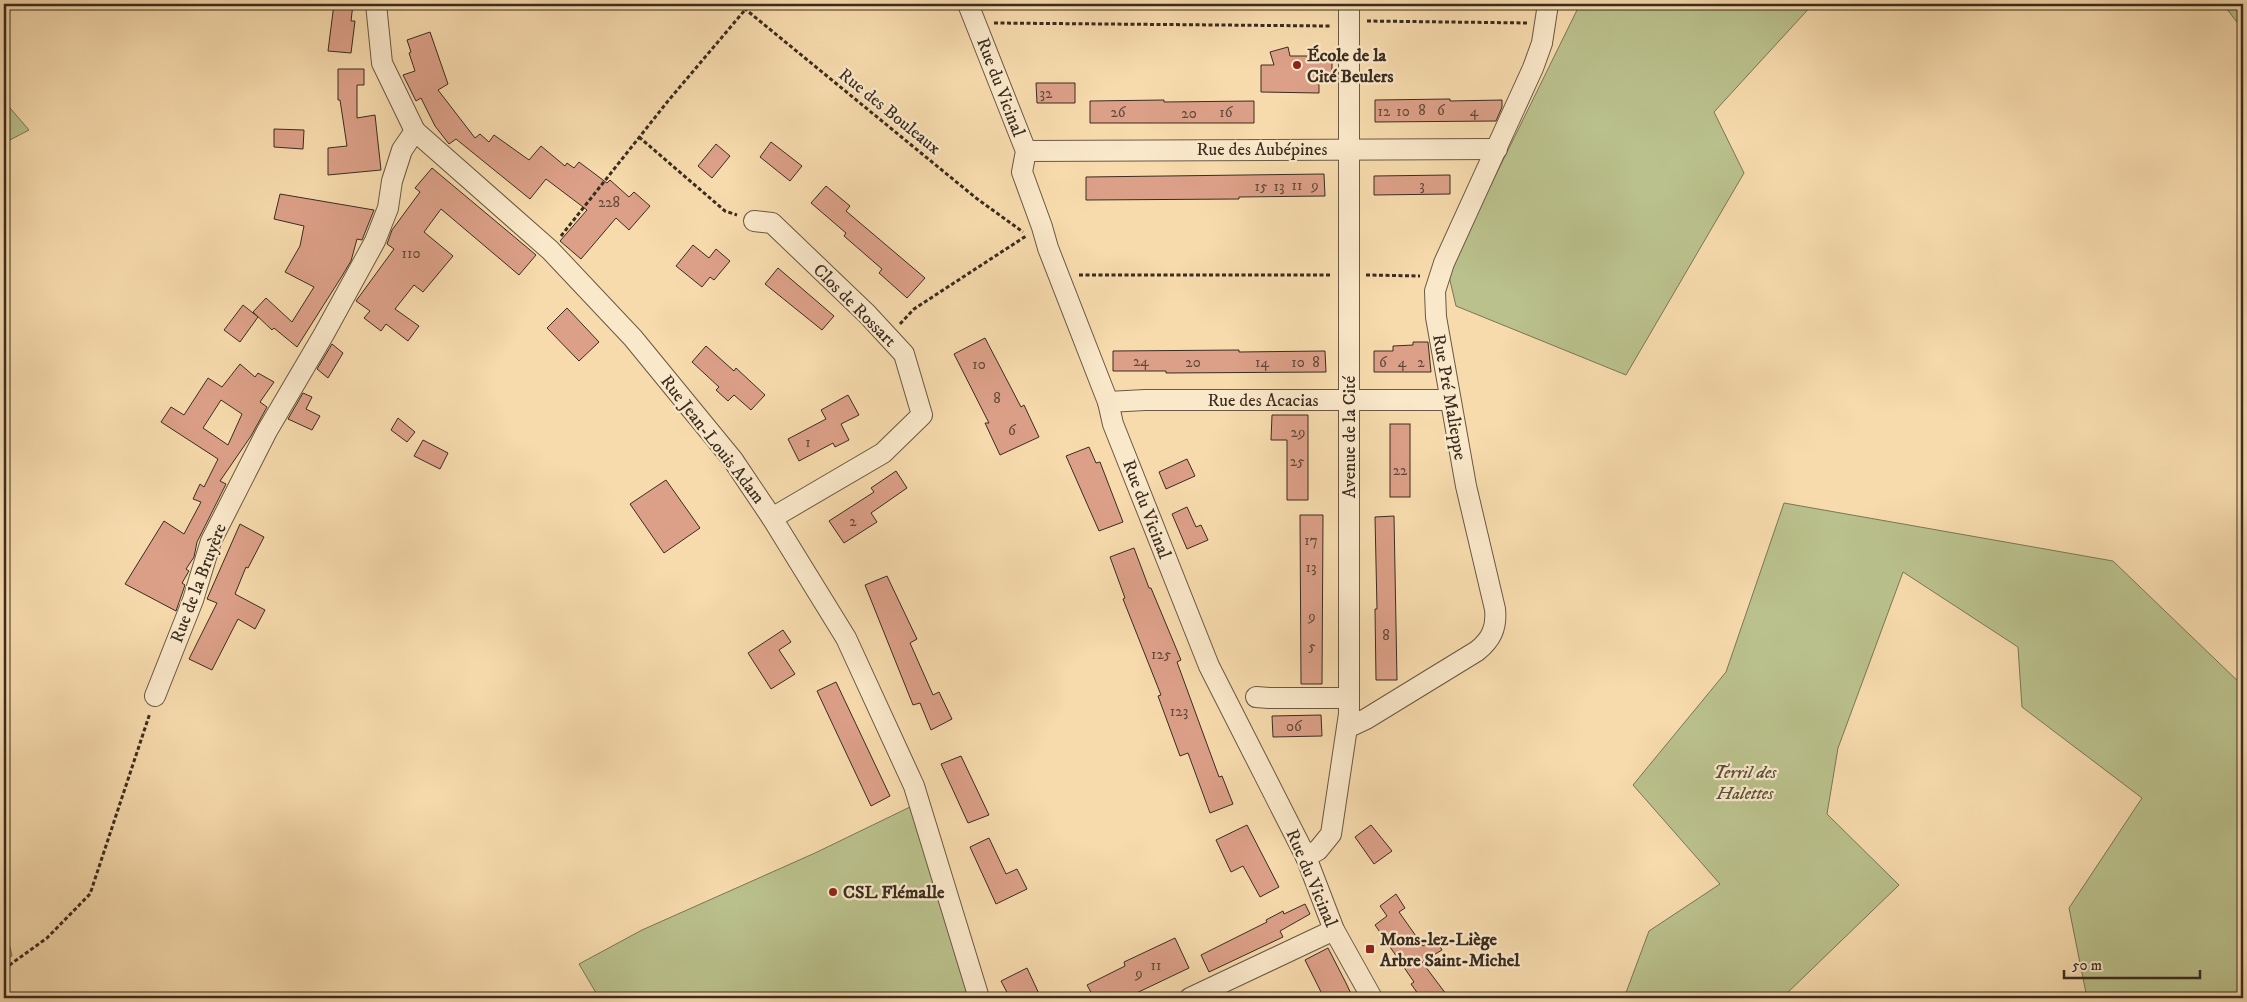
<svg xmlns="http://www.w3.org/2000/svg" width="2247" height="1002" viewBox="0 0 2247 1002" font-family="'IM FELL DW Pica',serif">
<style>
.green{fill:#bac18c;stroke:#7a7656}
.building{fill:#dca088;stroke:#3a2c20;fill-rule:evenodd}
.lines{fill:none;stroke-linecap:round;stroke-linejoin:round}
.minor-casing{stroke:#695843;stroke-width:22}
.path{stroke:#3a2c20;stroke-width:3;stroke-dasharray:4 2.5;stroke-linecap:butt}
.minor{stroke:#fae8ca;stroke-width:20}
.poi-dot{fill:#8f2418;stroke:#fae8ca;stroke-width:2}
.labels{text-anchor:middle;stroke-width:4.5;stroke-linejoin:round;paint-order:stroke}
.number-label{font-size:15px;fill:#62493a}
.poi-label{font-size:18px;font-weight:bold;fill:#3a2c20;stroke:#fae8ca;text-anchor:start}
.street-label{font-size:18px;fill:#3a2c20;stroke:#fae8ca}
.park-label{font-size:18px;font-style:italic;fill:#5a513b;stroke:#fae8ca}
</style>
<rect width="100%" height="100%" fill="#f7dbad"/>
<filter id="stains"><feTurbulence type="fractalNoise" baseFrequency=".004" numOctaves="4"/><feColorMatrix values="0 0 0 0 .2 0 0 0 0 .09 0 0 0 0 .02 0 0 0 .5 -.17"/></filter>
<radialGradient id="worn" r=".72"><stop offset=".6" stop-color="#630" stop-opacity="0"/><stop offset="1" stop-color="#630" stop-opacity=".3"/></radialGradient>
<g class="green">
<path d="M1580,4H1813L1714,112L1744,173L1626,375L1456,306L1448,272Z"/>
<path d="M2223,4H2243V30Z"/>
<path d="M4,101L29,130L4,143Z"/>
<path d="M1784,503L2113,561L2243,686V998H2087L2069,908L2142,798L2022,707L2018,647L1903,572L1838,748L1827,814L1899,885L1782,998H1624L1649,931L1720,884L1633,785L1726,672Z"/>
<path d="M910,807L971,998H599L579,964L642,930L815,853Z"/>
<path d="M4,941L10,947L12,956L4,961Z"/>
</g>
<g class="building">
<path d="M334,4H353L351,21H355L351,53L328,51Z"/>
<path d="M430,32L448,84L438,90L475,138L480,134L489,142L494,135L529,160L541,146L565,166L567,163L574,168L579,162L607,183L610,180L629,197L634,192L650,206L629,230L616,218L581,259L560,241L587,210L546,179L530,199L456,139L449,144L435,126L421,98L416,101L403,75L415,71L409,53L411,52L407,40Z"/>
<path d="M1288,47L1290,56H1332V82H1319V93L1261,92V65H1274L1270,52Z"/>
<path d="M338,69H364V85H357V118L375,115L381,170L328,175V148L347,146L340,100H338Z"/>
<path d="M1036,83H1075V103H1037Z"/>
<path d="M1450,99V101L1502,100V107L1496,121L1375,122V100Z"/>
<path d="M1164,100V102L1254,101V123H1090V101Z"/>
<path d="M274,129L304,130L303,149L274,147Z"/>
<path d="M771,142L802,166L790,181L760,157Z"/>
<path d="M716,144L730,156L712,178L698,166Z"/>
<path d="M432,168L536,255L519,275L441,209L424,232L453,256L423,292L414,285L395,309L419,326L408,341L386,324L381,331L364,318L370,311L356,301L394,249L387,244L392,230L420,192L415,188Z"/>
<path d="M1324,174L1325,196L1239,197V199L1086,200V177Z"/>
<path d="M1450,175V194L1374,195V176Z"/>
<path d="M826,186L850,206L846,211L925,278L907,298L879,273L882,269L844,236L846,233L811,203Z"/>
<path d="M280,194L374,210L362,240L357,239L351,261L342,276L297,347L274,328L272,330L253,312L266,298L292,322L314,287L285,272L300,246L304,226L274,219Z"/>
<path d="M693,245L709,258L716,249L730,261L714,280L710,277L702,287L676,266Z"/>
<path d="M778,268L834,316L822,330L765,284Z"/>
<path d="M243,305L258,317L240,342L224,330Z"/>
<path d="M567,308L599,342L579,361L547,328Z"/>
<path d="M985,338L1021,407L1024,405L1039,437L1000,455L985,423H989L954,354Z"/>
<path d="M1413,342H1428L1431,372H1374V351H1393V346L1413,345Z"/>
<path d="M332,344L343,353L328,378L317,369Z"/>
<path d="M706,346L734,371L736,368L765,395L751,410L734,395L728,401L716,390L719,387L692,362Z"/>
<path d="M1239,350V352L1325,351L1326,372L1166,373V371H1113V351Z"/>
<path d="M240,364L255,377L258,373L274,382L260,402L267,407L251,436L220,481L226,484L197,542L194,557L186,569L189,571L182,583L185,585L176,611L125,584L164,521L184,534L201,502L193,499L200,484L204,487L218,459L161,422L171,407L184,415L208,378L222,387ZM221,400L242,414L228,445L203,428Z"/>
<path d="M303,393L312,397L306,409L320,416L312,430L288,419Z"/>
<path d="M848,395L859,415L841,424L849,440L835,447L833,443L799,461L788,439L826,419L821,410Z"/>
<path d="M1272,415H1308V500H1287V440H1271Z"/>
<path d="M398,418L415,432L407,442L391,430Z"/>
<rect x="1390" y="424" width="20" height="73"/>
<path d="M423,440L448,453L440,469L414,456Z"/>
<path d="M1089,447L1096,463L1100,462L1123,522L1099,531L1066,456Z"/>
<path d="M1187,459L1195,476L1166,489L1159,472Z"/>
<path d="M896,471L907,488L871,513L877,522L844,543L829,521L874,492L871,488Z"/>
<path d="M666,480L700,528L664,553L630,504Z"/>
<path d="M1187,507L1196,527L1201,525L1208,540L1187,549L1172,514Z"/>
<path d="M1300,515H1323L1322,684H1301Z"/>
<path d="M1394,516L1397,680H1376L1375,609H1377L1375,517Z"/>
<path d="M240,524L264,537L248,568L246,567L235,594L265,610L255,629L238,619L212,670L189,659L217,603L207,599Z"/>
<path d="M1134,548L1149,588H1151L1181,660L1177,662L1219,777L1222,776L1233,804L1210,813L1188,753L1180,756L1158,696L1161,695L1123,599L1125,598L1110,557Z"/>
<path d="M887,576L917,639L910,643L933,695L939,692L952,719L931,730L920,703L913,705L865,585Z"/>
<path d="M783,630L791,642L779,650L795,674L771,689L748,653Z"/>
<path d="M836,682L890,796L871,806L817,691Z"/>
<path d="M1321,715L1322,736L1273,737L1272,716Z"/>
<path d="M961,756L989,815L968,823L941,764Z"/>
<path d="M1247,825L1279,887L1260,897L1243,866L1231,872L1216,840Z"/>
<path d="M1371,825L1392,851L1374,864L1355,837Z"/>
<path d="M989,838L1006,874L1017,869L1027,889L996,904L970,847Z"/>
<path d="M1396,894L1405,908L1399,912L1423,946L1435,938L1442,950L1422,962L1449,998H1421L1411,984L1414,982L1375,925L1387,916L1380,906Z"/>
<path d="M1305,904L1310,914L1280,931L1283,937L1209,972L1201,955L1267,922L1266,920L1283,911L1284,914Z"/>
<path d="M1175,938L1189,968L1126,998H1094L1087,985L1125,966L1124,962Z"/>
<path d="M1328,948L1346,983L1353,998H1324L1305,960Z"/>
<path d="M1027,968L1041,998H1010L1001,981Z"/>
</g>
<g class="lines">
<defs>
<g id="minor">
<path d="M376,4L382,63L415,131L550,250L633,338L733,460L772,518L846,638L914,786L979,998"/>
<path d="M968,4L1026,151L1022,172L1042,227L1048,248L1108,402L1113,424L1209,666L1306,857L1334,930L1372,998"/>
<path d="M1026,151L1497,149"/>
<path d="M754,221L772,223L867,314L904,354L922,415L883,453L772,518"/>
<path d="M1108,402L1145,400H1449"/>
<path d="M155,696L193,600L211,541L267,431L324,334L375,241L388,208L392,181L402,150L415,131"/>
<path d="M1256,697L1269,698H1349"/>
<path d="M1347,728L1366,719L1477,651C1491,640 1497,628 1495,609L1466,486L1436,317L1435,291L1444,263L1533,68L1542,43L1548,4"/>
<path d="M1306,857L1318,850L1331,834L1349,714V4"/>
<path d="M1190,998L1334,930"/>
</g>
</defs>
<use href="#minor" class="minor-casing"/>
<g class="path">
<path d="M739,4L976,198L1023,232"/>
<path d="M1367,21L1528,23"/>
<path d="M994,23L1330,26"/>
<path d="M639,137L725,211L737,215"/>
<path d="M561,236L668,101L750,4"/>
<path d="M1079,275H1332"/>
<path d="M1366,275L1420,276"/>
<path d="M900,324L914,309L1026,236"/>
<path d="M4,969L47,938L90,894L150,713"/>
</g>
<use href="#minor" class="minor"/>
</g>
<g class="poi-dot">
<circle cx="1297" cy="65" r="5"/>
<circle cx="833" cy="892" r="5"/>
<rect x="1365" y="944" width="10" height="10" rx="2.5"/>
</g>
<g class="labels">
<g class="number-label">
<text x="1046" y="98">32</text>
<text x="1422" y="115">8</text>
<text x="1441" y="115">6</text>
<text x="1384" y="116">12</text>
<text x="1403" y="116">10</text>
<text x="1474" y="116">4</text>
<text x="1118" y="117">26</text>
<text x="1226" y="117">16</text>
<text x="1189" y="118">20</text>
<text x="1297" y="190">11</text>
<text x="1315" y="190">9</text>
<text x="1422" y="190">3</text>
<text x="1261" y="191">15</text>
<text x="1279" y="191">13</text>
<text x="609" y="207">228</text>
<text x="411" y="258">110</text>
<text x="1141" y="366">24</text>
<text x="1193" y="367">20</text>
<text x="1262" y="367">14</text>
<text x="1298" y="367">10</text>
<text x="1316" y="367">8</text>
<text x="1383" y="367">6</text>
<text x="1402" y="367">4</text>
<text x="1421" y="367">2</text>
<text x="979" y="369">10</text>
<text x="997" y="403">8</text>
<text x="1012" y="435">6</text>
<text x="1298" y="437">29</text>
<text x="808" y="447">1</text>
<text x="1297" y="466">25</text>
<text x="1400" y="475">22</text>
<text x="853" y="526">2</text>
<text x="1311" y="545">17</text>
<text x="1311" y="572">13</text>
<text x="1312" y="621">9</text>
<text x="1386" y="640">8</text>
<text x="1312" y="651">5</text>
<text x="1161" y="659">125</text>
<text x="1179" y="716">123</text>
<text x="1294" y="731">06</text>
<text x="1156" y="970">11</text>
<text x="1139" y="978">9</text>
</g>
<g class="poi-label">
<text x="1307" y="61">École de la<tspan x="1307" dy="21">Cité Beulers</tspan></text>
<text x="843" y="898">CSL Flémalle</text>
<text x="1380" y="945">Mons-lez-Liège<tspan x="1380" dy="21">Arbre Saint-Michel</tspan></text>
</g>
<g class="street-label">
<text transform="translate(1001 87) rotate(69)" y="6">Rue du Vicinal</text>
<text transform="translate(890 111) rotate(39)" y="6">Rue des Bouleaux</text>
<text x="1262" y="155">Rue des Aubépines</text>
<text transform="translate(855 305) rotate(45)" y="6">Clos de Rossart</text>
<text transform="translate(1450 397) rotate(80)" y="6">Rue Pré Malieppe</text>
<text x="1263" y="406">Rue des Acacias</text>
<text transform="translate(1349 437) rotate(-90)" y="6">Avenue de la Cité</text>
<text transform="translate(713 439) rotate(52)" y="6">Rue Jean-Louis Adam</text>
<text transform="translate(1147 509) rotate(69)" y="6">Rue du Vicinal</text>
<text transform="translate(198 583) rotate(-69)" y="6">Rue de la Bruyère</text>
<text transform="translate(1312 878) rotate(67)" y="6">Rue du Vicinal</text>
</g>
<g class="park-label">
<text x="1745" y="778">Terril des<tspan x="1745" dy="21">Halettes</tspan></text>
</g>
</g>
<rect width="2247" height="1002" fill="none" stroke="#f7dbad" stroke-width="20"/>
<rect x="5" y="5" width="2237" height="992" fill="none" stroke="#3a2c20" stroke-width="2.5"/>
<rect x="10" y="10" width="2227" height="982" fill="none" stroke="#3a2c20"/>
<path d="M2064 970v8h136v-8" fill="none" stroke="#3a2c20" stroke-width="2.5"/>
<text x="2072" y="970" font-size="15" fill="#3a2c20" stroke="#fae8ca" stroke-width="4" paint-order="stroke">50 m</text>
<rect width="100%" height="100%" filter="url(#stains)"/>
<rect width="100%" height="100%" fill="url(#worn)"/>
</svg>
